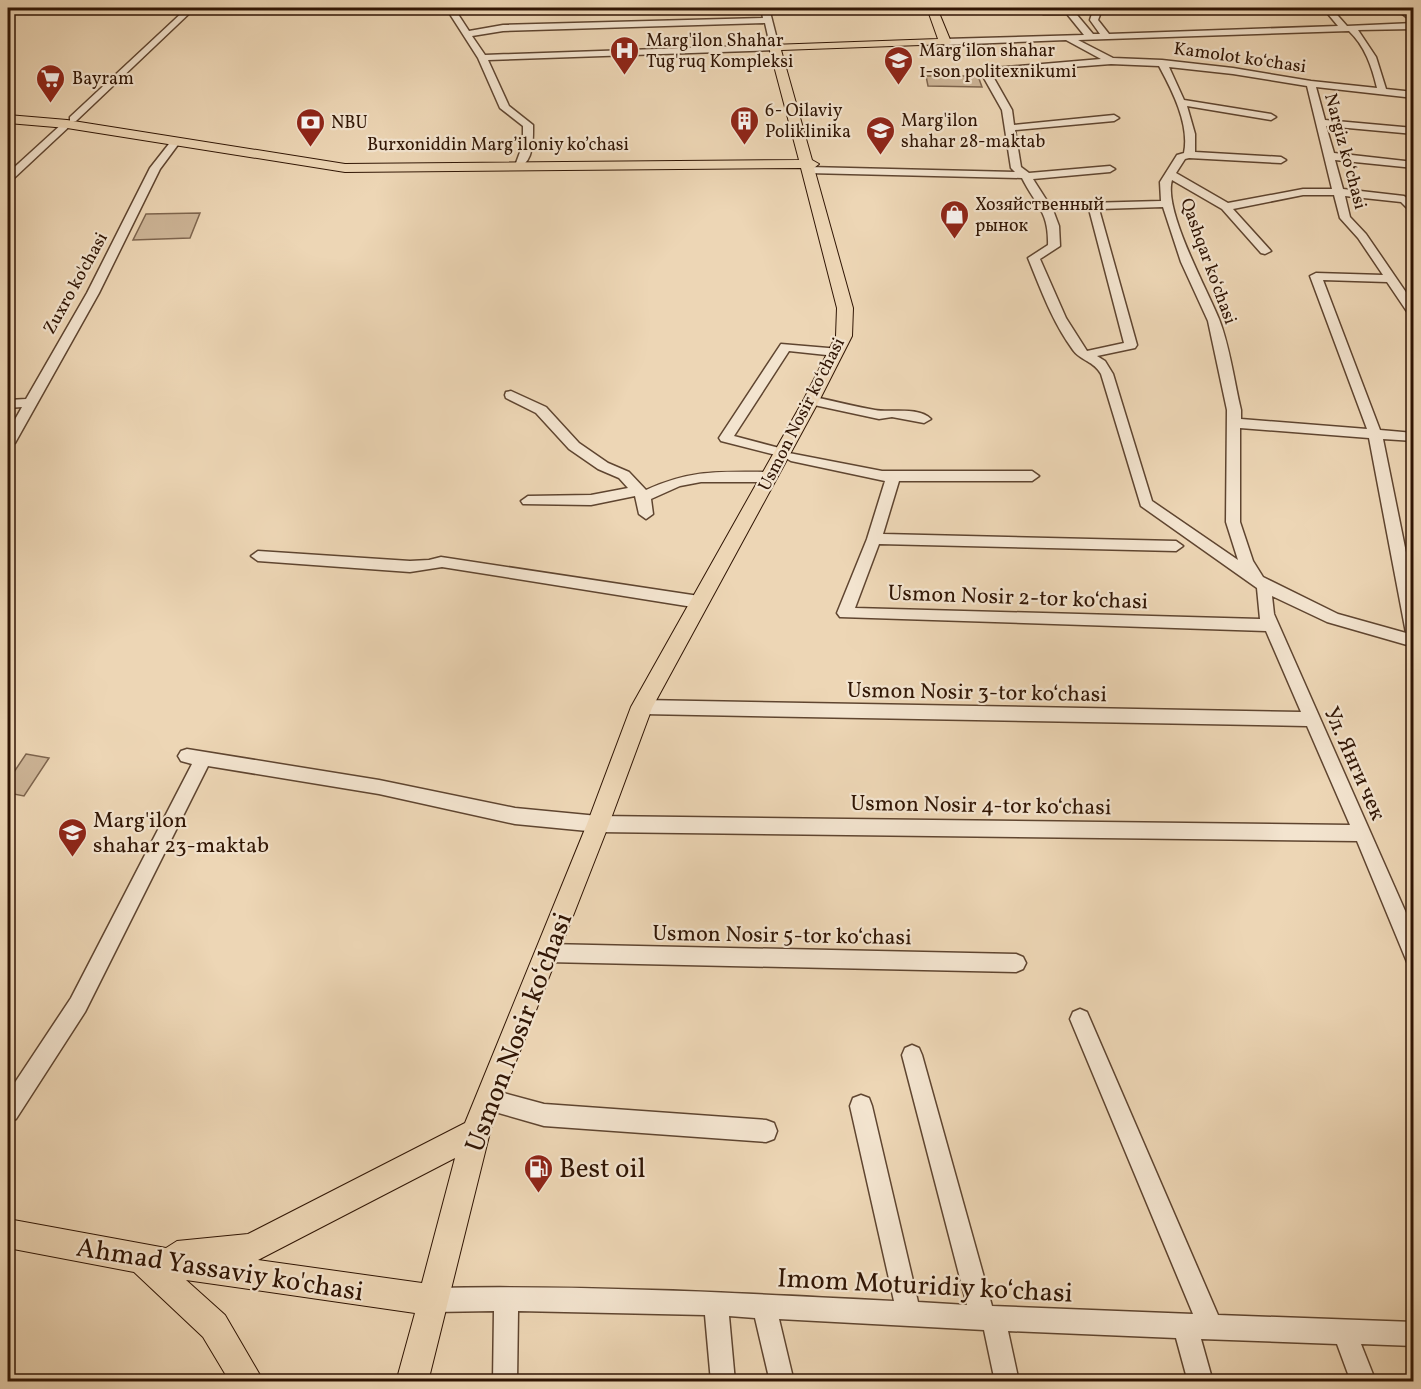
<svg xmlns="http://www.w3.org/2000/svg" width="1421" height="1389" viewBox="0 0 1421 1389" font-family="Vollkorn,serif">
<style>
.green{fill:#cdb597;stroke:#7e654e;stroke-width:1.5}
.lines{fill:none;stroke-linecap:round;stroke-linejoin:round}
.minor-casing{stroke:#5f4530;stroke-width:3}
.major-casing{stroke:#301504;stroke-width:2}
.minor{fill:#f3e4cf;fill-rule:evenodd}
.major{fill:#edd6b5;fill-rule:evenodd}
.labels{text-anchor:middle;stroke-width:4.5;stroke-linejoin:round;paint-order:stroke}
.far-poi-label{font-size:18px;fill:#301504;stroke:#f3e4cf;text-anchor:start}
.far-street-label{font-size:18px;fill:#301504;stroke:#f3e4cf}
.street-label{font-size:22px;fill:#301504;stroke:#f3e4cf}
.poi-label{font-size:22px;fill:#301504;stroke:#f3e4cf;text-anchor:start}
.near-street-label{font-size:27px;fill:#301504;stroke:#f3e4cf}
.near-poi-label{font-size:27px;fill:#301504;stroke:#f3e4cf;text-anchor:start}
</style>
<rect width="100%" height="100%" fill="#edd6b5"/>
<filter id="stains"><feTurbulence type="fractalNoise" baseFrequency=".00333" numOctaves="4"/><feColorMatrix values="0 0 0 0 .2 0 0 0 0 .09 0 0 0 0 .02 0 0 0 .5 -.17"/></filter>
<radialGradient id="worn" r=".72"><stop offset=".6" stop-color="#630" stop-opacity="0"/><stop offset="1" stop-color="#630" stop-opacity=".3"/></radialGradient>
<g class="green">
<path d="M926,76H978L982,87L928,86Z"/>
<path d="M200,213L190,238L133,240L146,214Z"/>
<path d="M26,754L49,758L24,796L8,793V781Z"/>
</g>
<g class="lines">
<defs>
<g id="minor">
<path d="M187,8H195L76,121H70V117Z"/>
<path d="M446,8H454L469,31L503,25L763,18L761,8H769L779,47L775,50L488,60L509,106L533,125C533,137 534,160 521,166L516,163L523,144V126L500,108L478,58ZM765,23L770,45L485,55L472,36L503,31Z"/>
<path d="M1037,8L1072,9L1093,34H1100L1090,20C1093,10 1096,6 1107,8L1101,12L1098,20L1109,34L1338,26L1323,8H1331L1347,26L1414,23V29L1358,30L1376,57L1386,89L1414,92V98L1316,87L1325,120L1414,128V134L1326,126L1334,153L1414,162V168L1335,160L1343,189L1404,196L1414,204V215L1401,202L1345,196L1350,217L1366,234L1414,304V316H1410L1387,282L1323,280L1380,430L1414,433V441L1383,439L1414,592V647L1327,622L1272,596L1274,614L1414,931V965L1407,962L1357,841L598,832L515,824L379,794L208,766L85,1012L16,1119L8,1122V1093L71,998L192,764L181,761L178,756L181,751L187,749L379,780L515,808L598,816L1350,825L1307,726L642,714L636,712L634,707L636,702L642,700L1301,712L1266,631L840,617L837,613L867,539L885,481L791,461L784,457L721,441L719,438L781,344L840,349L842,352L840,355L836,356L789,351L734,436L787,450L789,453L882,471H1032L1039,476L1032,481H899L883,534L1176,541L1183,546L1176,551L879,544L855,608L1260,619L1257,588L1141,506L1101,374C1094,361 1081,361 1073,350C1053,323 1041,290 1028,258L1048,245C1049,211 1036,206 1022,178L808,173L803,170L808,167L1015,172L1011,168L1002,110L980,71L982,69L1101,59L1066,40L945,45L941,42L945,39L1084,35L1067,14H1043ZM1349,31C1365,46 1372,67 1377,88L1311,81L1233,68L1162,60L1113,58L1078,40ZM1111,64L1159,66C1172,90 1190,125 1184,153L1177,155L1160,182L1161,201L1049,204L1033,179L1110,172L1115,169L1110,166L1029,173L1021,167L1015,130L1114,121L1119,118L1114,115L1014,125L1012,110L991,73ZM1169,67L1233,74L1307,86L1332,189H1303L1228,203L1176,173L1185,159L1189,158L1281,163L1286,160L1281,157L1195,152V134L1187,106L1271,120L1276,117L1271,114L1184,100ZM1172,180L1222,209L1261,253L1265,254L1271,251L1233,209L1303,195H1334L1340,218L1358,238L1383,275L1316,273L1310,276L1367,429L1241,419V410C1234,381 1230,347 1219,319C1207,289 1163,210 1172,180ZM1163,207L1181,262L1208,321L1227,410L1226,522L1238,560L1152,501L1113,374L1105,361L1097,356L1135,348L1137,345L1099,209ZM1089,209L1124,343L1087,351L1066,318L1040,259L1060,246L1059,226L1053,210ZM1240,428L1369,438L1406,633L1338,614L1263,577L1253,561L1240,522Z"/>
<path d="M1395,8H1403L1414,16V23Z"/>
<path d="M64,122L72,124L12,180L8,181V173Z"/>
<path d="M172,140L180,142L160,169L99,293L15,443L8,447V432L22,407L8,408V400L26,399L87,293L150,168Z"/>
<path d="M511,391L546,407L579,443L608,463L629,472L646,490C692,469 720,472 769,472L776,477L769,482H701L680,486L651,499L653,514L646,519L639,514L635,496L591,505L523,504L521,501L528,496L591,495L628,488L619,478L598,469L569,449L536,413L506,398L505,395L506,392Z"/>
<path d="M819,398C838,402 857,407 875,410C891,413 918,406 931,419L924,423L892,417L879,419L814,405L813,402Z"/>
<path d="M258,551L410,561L429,560L441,557L699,596L704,598L707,602L704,606L699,608L442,567L410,572L258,561L251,556Z"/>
<path d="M547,944L1016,954L1023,957L1026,963L1023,969L1016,972L547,962L540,959L537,953L540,947Z"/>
<path d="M1080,1009L1087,1012L1218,1315L1414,1322V1346L1361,1344L1376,1382H1351L1337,1344L1201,1339L1213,1382H1188L1176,1338L1008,1331L1019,1382H995L984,1330L779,1319L794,1382H770L755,1318L729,1316L735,1382H711L705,1315L518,1311L517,1382H493L494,1311L433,1312L425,1308L421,1300L425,1292L433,1288C587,1285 740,1293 894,1301L850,1106L853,1098L861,1095L869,1098L872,1106L918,1302L967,1305L902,1055L905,1048L912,1045L919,1048L922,1055L992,1306L1193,1314L1070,1019L1073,1012Z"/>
<path d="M489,1089L544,1104L766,1120L774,1123L777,1131L774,1139L766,1142L544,1126L481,1108L478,1100L481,1092Z"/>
</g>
<path id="major" d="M927,8H937L951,42L949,44L781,50L812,160L819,164L814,168L853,308L852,336L820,399L652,708L609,824L493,1120L428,1382H396L415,1313L186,1280L225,1315L264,1382H230L203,1337L134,1272L8,1248V1219L166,1248L177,1241L248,1234L465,1123L587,824L631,707L804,399L836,336L837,308L801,168L345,172L67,128L8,123V115L67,120L345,164L799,160L769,47L771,45L938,39ZM455,1158L422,1283L258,1260Z"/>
</defs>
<use href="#minor" class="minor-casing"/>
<use href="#major" class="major-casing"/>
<use href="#minor" class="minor"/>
<use href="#major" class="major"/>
</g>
<defs>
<symbol id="hospital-pin" viewBox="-11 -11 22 30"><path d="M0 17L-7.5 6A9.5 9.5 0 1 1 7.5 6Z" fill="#8f2418" stroke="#f3e4cf"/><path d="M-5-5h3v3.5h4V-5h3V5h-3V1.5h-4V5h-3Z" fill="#fff"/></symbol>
<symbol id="school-pin" viewBox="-11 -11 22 30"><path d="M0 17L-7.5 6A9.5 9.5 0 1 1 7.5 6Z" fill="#8f2418" stroke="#f3e4cf"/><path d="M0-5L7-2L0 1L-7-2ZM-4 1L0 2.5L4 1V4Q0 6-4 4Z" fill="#fff"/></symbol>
<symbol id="supermarket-pin" viewBox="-11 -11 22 30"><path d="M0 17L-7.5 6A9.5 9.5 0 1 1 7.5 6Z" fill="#8f2418" stroke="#f3e4cf"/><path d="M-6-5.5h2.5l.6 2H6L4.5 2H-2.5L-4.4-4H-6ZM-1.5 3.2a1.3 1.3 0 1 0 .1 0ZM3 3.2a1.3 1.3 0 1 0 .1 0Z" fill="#fff"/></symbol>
<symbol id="building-pin" viewBox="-11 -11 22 30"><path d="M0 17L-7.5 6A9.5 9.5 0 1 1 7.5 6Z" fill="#8f2418" stroke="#f3e4cf"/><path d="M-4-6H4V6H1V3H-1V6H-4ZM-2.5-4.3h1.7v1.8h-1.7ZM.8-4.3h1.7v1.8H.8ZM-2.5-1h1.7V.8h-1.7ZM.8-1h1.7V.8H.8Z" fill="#fff"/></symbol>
<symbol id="bank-pin" viewBox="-11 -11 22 30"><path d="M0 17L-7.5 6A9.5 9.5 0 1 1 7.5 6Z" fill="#8f2418" stroke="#f3e4cf"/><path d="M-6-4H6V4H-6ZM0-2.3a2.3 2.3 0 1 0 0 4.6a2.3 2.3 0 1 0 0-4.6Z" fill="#fff"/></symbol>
<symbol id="shop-pin" viewBox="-11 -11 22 30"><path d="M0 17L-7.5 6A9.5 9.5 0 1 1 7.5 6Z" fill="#8f2418" stroke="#f3e4cf"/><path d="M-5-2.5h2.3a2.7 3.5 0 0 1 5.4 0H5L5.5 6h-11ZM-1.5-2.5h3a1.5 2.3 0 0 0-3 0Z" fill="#fff"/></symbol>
<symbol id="fuel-pin" viewBox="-11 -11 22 30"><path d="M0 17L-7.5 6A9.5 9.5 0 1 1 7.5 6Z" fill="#8f2418" stroke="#f3e4cf"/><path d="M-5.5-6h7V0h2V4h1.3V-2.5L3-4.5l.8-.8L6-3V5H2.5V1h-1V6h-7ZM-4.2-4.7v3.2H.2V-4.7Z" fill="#fff"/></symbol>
</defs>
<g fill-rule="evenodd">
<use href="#hospital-pin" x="608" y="34" width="33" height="45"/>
<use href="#school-pin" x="882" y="44" width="33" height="45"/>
<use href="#supermarket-pin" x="34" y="62" width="33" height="45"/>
<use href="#building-pin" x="728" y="104" width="33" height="45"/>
<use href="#bank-pin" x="294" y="106" width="33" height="45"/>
<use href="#school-pin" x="864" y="114" width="33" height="45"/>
<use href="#shop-pin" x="938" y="198" width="33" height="45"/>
<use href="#school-pin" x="56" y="816" width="33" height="45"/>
<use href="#fuel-pin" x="522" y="1152" width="33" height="45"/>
</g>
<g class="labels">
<g class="far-poi-label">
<text x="646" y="46">Marg'ilon Shahar<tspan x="646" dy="21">Tug'ruq Kompleksi</tspan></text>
<text x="919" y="56">Margʻilon shahar<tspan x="919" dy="21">1-son politexnikumi</tspan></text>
<text x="72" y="84">Bayram</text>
<text x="765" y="116">6- Oilaviy<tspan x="765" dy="21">Poliklinika</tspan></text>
<text x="901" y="126">Marg'ilon<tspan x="901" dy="21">shahar 28-maktab</tspan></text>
<text x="331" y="128">NBU</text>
<text x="975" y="210">Хозяйственный<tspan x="975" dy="21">рынок</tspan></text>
</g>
<g class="far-street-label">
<text transform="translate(1240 57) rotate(8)" y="6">Kamolot koʻchasi</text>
<text x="498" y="150">Burxoniddin Marg’iloniy ko’chasi</text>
<text transform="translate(1346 151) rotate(75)" y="6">Nargiz koʻchasi</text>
<text transform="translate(1209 261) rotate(70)" y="6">Qashqar koʻchasi</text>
<text transform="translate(75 283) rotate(-61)" y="6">Zuxro ko'chasi</text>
<text transform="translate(801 414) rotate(-63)" y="6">Usmon Nosir ko‘chasi</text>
</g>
<g class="street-label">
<text transform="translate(1018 596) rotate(2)" y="8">Usmon Nosir 2-tor koʻchasi</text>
<text transform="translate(977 691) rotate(1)" y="8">Usmon Nosir 3-tor koʻchasi</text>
<text transform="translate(1356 763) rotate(66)" y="8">Ул. Янги чек</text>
<text transform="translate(981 804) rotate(1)" y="8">Usmon Nosir 4-tor koʻchasi</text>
<text transform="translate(782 934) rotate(1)" y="8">Usmon Nosir 5-tor koʻchasi</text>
</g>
<g class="poi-label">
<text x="93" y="827">Marg'ilon<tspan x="93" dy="25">shahar 23-maktab</tspan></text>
</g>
<g class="near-street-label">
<text transform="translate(518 1032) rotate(-69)" y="9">Usmon Nosir ko‘chasi</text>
<text transform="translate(220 1269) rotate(9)" y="9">Ahmad Yassaviy ko'chasi</text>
<text transform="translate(925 1285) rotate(3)" y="9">Imom Moturidiy koʻchasi</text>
</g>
<g class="near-poi-label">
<text x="559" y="1177">Best oil</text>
</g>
</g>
<rect width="1421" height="1389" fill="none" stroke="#edd6b5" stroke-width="30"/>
<rect x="9" y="9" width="1403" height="1371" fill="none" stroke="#301504" stroke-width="3"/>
<rect x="15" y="15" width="1391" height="1359" fill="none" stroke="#301504" stroke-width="1.5"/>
<rect width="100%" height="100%" filter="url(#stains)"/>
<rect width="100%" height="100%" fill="url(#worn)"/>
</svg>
